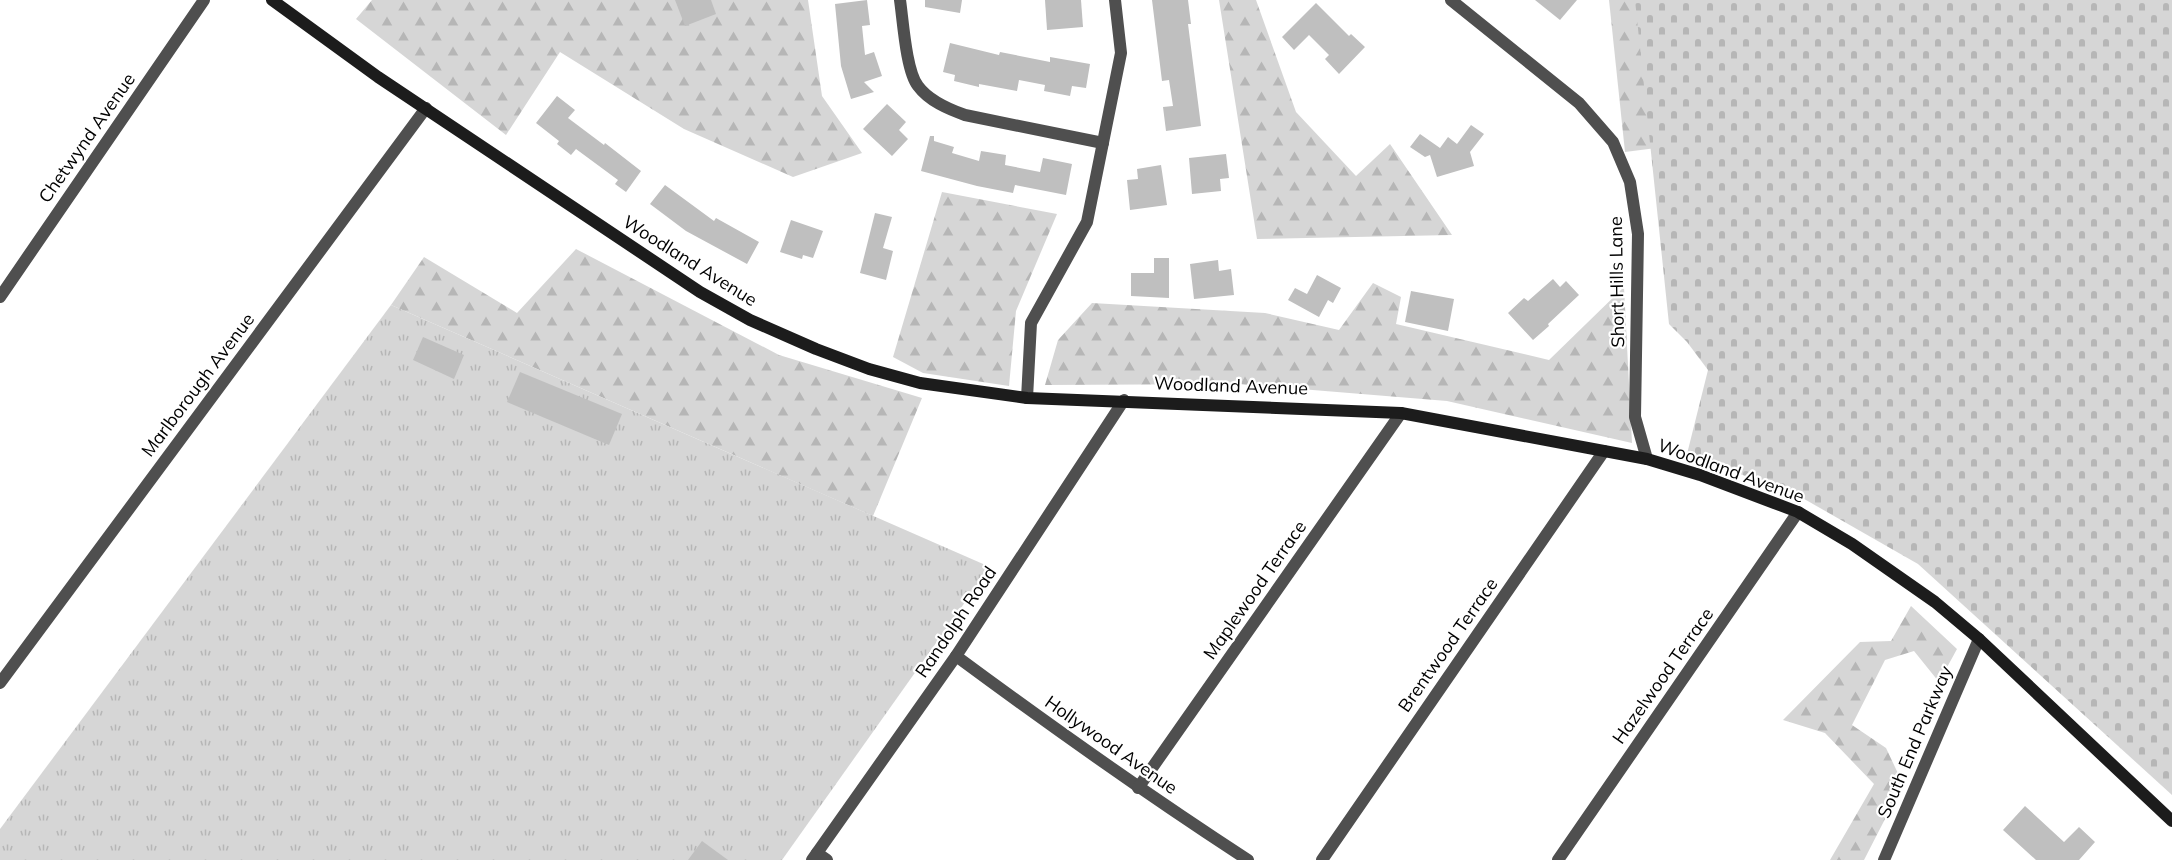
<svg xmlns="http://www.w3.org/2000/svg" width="2172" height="860" viewBox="0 0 2172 860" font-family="Mulish,sans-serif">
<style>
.forest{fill:url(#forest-firs)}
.cemetery{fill:url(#cemetery-stones)}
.park{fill:url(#park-tufts)}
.building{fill:#bfbfbf}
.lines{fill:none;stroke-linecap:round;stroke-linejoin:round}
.street{stroke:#4f4f4f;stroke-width:12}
.secondary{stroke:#1c1c1c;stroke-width:12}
.labels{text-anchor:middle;stroke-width:4.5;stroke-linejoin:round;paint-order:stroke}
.street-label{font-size:18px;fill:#000;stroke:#fff}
</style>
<defs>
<pattern id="forest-firs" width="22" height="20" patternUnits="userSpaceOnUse" patternTransform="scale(1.5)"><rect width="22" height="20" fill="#d6d6d6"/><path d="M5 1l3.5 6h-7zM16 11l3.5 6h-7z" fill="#b6b6b6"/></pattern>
<pattern id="cemetery-stones" width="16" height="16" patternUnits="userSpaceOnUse" patternTransform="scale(1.5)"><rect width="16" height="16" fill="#d6d6d6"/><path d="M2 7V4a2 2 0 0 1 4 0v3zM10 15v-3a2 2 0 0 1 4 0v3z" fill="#b6b6b6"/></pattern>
<pattern id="park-tufts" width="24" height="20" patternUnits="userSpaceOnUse" patternTransform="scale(1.5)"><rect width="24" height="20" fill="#d6d6d6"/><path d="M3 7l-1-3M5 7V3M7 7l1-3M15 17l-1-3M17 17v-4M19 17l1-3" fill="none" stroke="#b6b6b6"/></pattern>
</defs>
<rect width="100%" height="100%" fill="#fff"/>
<g class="forest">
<path d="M372,0H808L822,96L862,153L793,177L684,129L560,52L506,135L356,19Z"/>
<path d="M1219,0H1256L1296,112L1356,176L1390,144L1452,235L1257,239Z"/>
<path d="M1609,0H1641L1664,147L1625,152Z"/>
<path d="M942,192L1057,214L1016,311L1009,386L923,373L893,357Z"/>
<path d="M576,249L779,355L922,398L873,516L391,305L424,257L517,313Z"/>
<path d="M1373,283L1401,297L1396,324L1549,360L1624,287L1632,443L1447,401L1239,384L1045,385L1058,340L1092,303L1265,313L1339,330Z"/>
<path d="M1911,606L1957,649L1939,682L1914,651L1885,660L1852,725L1886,748L1903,784L1864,860H1830L1874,784L1825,733L1783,720L1860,642L1891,641Z"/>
</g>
<path class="cemetery" d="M1635,0H2172V795L1918,564L1799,496L1687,454L1708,370L1687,342L1669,324Z"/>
<path class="park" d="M391,305L990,567L782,860H0V829Z"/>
<g class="building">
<path d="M675,0H711L716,14L685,26Z"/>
<path d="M867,0L870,25L862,26L865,55L874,52L882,76L864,82L874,92L851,99L841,66L835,4Z"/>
<path d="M925,0H962L960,13L925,7Z"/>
<path d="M1045,0H1081L1083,27L1047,30Z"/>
<path d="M1152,0H1188L1191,24H1188L1201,126L1166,131L1163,107L1173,106L1169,80L1162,81Z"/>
<path d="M1535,0H1577L1560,20Z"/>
<path d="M1316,3L1349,36L1351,34L1365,47L1339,74L1325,59L1329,55L1309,35L1294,50L1282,37Z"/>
<path d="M950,43L999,55L1000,52L1050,62V57L1090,64L1086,88L1072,86L1070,96L1044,91L1045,85L1019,80L1017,91L979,84V87L954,81L955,75L943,72Z"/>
<path d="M557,96L575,110L568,118L604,145L605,143L641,171L626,192L615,184L618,180L576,149L571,155L557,144L559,141L536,123Z"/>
<path d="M887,104L906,122L899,130L908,139L892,156L863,129Z"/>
<path d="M1471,125L1484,134L1470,152L1474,166L1437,177L1430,155L1425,157L1410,147L1420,134L1440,148L1448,137L1457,144Z"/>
<path d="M930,136H934V141L954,147L952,153L979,161L981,151L1006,155L1005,165L1040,172L1043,158L1072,164L1066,195L1015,185L1013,193L977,186L921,171Z"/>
<path d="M1226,154L1229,178L1220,179L1221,191L1192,194L1189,158Z"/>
<path d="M1161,165L1167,205L1130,210L1127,180L1138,179L1137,169Z"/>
<path d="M665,185L714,221L716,218L759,242L747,264L686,231L650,204Z"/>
<path d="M875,213L892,217L883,248L893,251L886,280L860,273Z"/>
<path d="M791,220L823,231L813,258L803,255L802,259L780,252Z"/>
<path d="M1154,258H1169V298L1131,296V273H1154Z"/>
<path d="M1218,260L1219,271L1231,269L1234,295L1194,299L1190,264Z"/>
<path d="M1317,275L1341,288L1333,303L1328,300L1319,317L1288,300L1295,288L1307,294Z"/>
<path d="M1553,279L1560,287L1566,281L1579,295L1548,324L1549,326L1533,340L1508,313L1524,298L1528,301Z"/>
<path d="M1411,291L1454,299L1448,331L1405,322Z"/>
<path d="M423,337L464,355L454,379L413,360Z"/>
<path d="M520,372L622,414L609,445L507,402Z"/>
<path d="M2025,806L2064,842L2079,827L2095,842L2079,860H2036L2003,830Z"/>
<path d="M702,841L728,860H688Z"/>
</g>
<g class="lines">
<g class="street">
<path d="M900,0C903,20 906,71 918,86C929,101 948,109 965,115L1103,143"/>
<path d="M1451,0L1579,103L1613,142L1630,182L1638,234L1635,417L1647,459"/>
<path d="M0,297L204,0"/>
<path d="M1027,398L1031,323L1087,222L1121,53L1115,0"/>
<path d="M956,656C1052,727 1148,795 1248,860"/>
<path d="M0,683L426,108"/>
<path d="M1138,788L1401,413"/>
<path d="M817,853L827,860"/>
<path d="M812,860L956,656L1124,400"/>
<path d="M1322,860L1604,451"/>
<path d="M1558,860L1798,512"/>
<path d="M1884,860L1979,639"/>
</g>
<path class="secondary" d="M272,0L378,77L700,292L750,320L816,349L869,369L920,383L1027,398L1401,413L1647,459L1700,475L1798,512L1852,544L1935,602L1979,639L2172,821"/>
</g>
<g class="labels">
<g class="street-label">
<text transform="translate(87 138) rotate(-55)" y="6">Chetwynd Avenue</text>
<text transform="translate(690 261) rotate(32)" y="6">Woodland Avenue</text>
<text transform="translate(1617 282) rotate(-91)" y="6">Short Hills Lane</text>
<text transform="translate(198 385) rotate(-53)" y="6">Marlborough Avenue</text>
<text transform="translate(1231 386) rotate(2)" y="6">Woodland Avenue</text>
<text transform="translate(1731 471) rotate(20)" y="6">Woodland Avenue</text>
<text transform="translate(1255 590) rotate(-55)" y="6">Maplewood Terrace</text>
<text transform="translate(956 622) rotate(-56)" y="6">Randolph Road</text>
<text transform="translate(1448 645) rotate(-55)" y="6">Brentwood Terrace</text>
<text transform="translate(1663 676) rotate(-55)" y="6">Hazelwood Terrace</text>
<text transform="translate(1915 742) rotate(-67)" y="6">South End Parkway</text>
<text transform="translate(1111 745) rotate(35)" y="6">Hollywood Avenue</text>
</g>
</g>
</svg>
